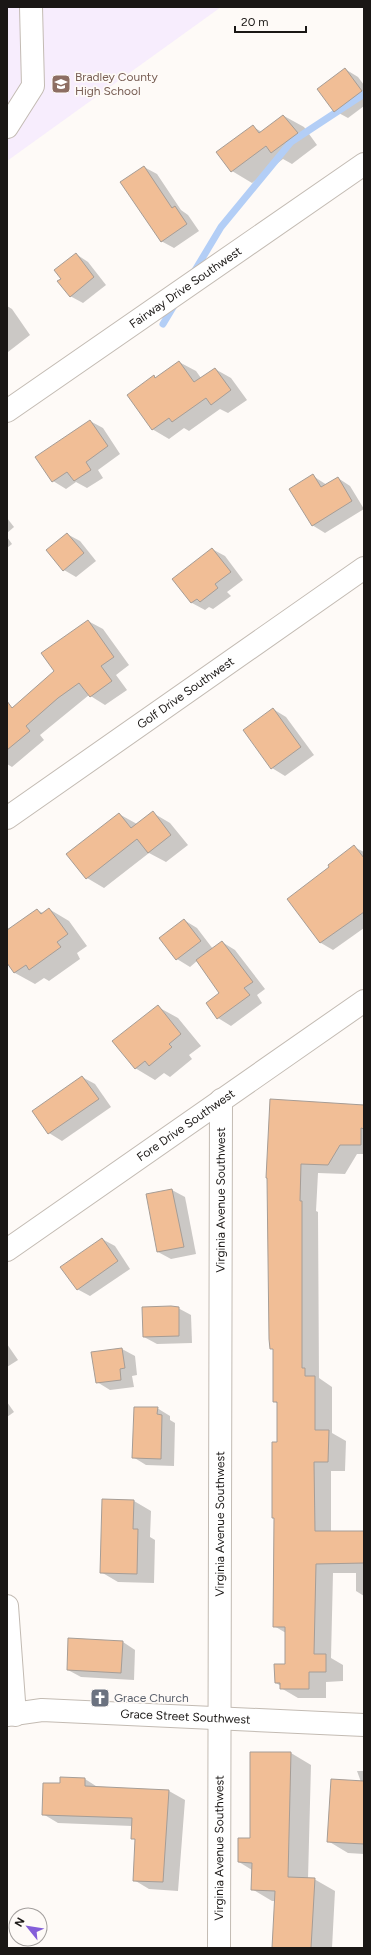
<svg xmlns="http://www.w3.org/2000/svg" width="371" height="1955" viewBox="0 0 371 1955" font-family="Figtree,sans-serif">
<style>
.education{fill:#f7edfd}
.shadow{fill:#0003}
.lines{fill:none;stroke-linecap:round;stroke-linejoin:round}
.stream{stroke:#b3cef6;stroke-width:7}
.building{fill:#f1be96;stroke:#a69d96}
.minor-casing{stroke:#c3bbb3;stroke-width:24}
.minor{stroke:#fff;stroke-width:22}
.labels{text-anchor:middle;stroke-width:3.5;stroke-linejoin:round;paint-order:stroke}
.education-label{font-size:12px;fill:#785e54;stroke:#fefaf7;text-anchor:start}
.street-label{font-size:12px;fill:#1a1715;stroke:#fefaf7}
.worship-label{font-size:12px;fill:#5b616d;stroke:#fefaf7;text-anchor:start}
</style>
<rect width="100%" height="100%" fill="#fefaf7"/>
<path class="education" d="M7,7H221L7,161Z"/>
<g class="shadow">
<path d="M345,69L358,77L364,85V106L348,118L335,111Z"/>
<path d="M284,116L304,127L317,145L292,164L283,159L252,183L232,171L253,127L262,132Z"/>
<path d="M144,167L157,174L181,210L188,215L199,231L174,248L161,241Z"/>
<path d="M76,254L88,262L106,285L83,303L70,296L62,279Z"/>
<path d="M7,306L12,309L30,335L8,352Z"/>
<path d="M179,362L196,371L201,378L215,369L231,378L247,400L228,413L220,409L189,431L184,428L169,439L152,429L154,377L157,378Z"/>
<path d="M90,421L103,428L120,454L98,470L103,478L87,488L76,482L66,489L53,481Z"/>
<path d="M313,476L327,485L338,478L350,486L364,509L325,533L312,525Z"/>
<path d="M7,518L14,527L7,533Z"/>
<path d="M67,534L80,541L96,561L76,577L64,570Z"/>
<path d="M7,537L12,544L7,548Z"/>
<path d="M212,549L225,556L243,580L227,592L231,596L213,609L209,607L205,610L192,603L173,579Z"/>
<path d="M88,621L103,629L129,665L116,675L127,690L105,705L89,695L40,735L44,740L12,767L7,764V708L9,706L13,708L55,671Z"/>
<path d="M273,709L286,717L314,755L285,776L272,768L244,730Z"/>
<path d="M153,813L170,823L188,845L166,862L149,853L104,888L87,878L119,814L137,824Z"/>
<path d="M354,847L364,852V928L333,950L321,943L331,867Z"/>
<path d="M49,909L69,921L87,946L77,953L80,959L49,981L44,978L35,984L15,973L7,961V931L37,910L43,913Z"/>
<path d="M184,920L197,928L213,949L222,942L235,950L265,989L257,995L262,1003L231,1026L218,1018L207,1003L221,993L197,961L190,967L177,959Z"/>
<path d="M158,1007L178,1018L201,1046L189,1055L192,1059L170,1077L164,1073L155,1080L135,1068Z"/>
<path d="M82,1077L95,1084L111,1107L62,1141L49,1133Z"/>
<path d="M364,1106V1154H357L345,1174L318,1173L316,1211L318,1212L319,1378L332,1387V1433L346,1441L345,1471H331V1532H364V1596L356,1591V1573H333L331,1658L343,1665V1681L326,1682V1698H298L281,1688V1686L276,1683L286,1665V1633L274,1626L275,1519L273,1518L278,1443V1404L274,1401V1350L271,1348L268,1179Z"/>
<path d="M172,1190L185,1197L196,1254L171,1259L158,1252L147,1195Z"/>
<path d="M102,1239L115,1246L130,1269L90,1296L77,1289Z"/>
<path d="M178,1308L191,1315L192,1343L157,1344L144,1337Z"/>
<path d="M7,1344L18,1360L7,1367Z"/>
<path d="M122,1349L135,1356L137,1375L132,1376L134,1387L110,1390L97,1382Z"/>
<path d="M7,1402L14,1412L7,1417Z"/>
<path d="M157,1408L170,1416V1420L175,1423L174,1466L146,1465L133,1457Z"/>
<path d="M134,1501L151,1511L150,1537L155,1540L154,1583L118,1582L101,1572Z"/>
<path d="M123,1642L135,1650L134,1680L81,1677L68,1670Z"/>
<path d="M291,1753L311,1765L308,1879H314L335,1891L332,1948H273L275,1901H272L252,1889V1870L239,1862Z"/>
<path d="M357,1771H364V1854L348,1853L328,1841L361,1782Z"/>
<path d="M61,1778L85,1779L99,1788L169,1791L185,1800L178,1891L149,1889L134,1880L136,1840L132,1838V1826L58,1823L43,1814L61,1784Z"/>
</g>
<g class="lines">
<g class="stream">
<path d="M194,272L221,227L291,142L364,94"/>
<path d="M163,324L175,304"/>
</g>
</g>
<g class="building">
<path d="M345,68L362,91L334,112L317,89Z"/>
<path d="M283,115L298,133L271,153L266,146L231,172L216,152L253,125L259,133Z"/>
<path d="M144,166L172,208L175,206L187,224L161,242L120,182Z"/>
<path d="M76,253L94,277L70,297L57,281L61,279L54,270Z"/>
<path d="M179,361L194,382L215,368L231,390L211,405L206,398L172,422L169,418L152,430L127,395L154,375L155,378Z"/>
<path d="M90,420L108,446L86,462L91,470L74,481L67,472L52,482L35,457Z"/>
<path d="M313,474L321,487L338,477L352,501L312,526L289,489Z"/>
<path d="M67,533L84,553L63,571L46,550Z"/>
<path d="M212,548L231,572L215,584L218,588L200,602L197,599L191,603L172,579Z"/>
<path d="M88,620L114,657L101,666L112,681L90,697L79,683L58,698L26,726L30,731L7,750V701L12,708L54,671L41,653Z"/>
<path d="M273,708L301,747L271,769L243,730Z"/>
<path d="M153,811L171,835L148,853L137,839L86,879L66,854L119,813L131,828Z"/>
<path d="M354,845L364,858V912L320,943L287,899L329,867L328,865Z"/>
<path d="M49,908L68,934L57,942L61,947L29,970L26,965L14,973L7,963V930L37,909L41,914Z"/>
<path d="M184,919L201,941L176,960L159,938Z"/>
<path d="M222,941L253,982L244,988L250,995L217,1019L206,1003L219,993L196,960Z"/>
<path d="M158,1005L181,1034L169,1044L172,1047L149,1066L145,1061L135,1069L112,1041Z"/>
<path d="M82,1076L99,1099L48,1134L32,1111Z"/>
<path d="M270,1099L364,1105V1129L361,1128V1145H340L328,1165L301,1164L300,1201H302V1368H305V1376H315V1430H329L328,1462H314L315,1531H364V1563L316,1564L314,1654H326V1672H309V1689H280V1683H275L274,1664H285V1627H273L274,1518H272V1442H277V1402H273V1349H270L269,1339L267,1178H266Z"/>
<path d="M172,1189L184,1247L157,1252L146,1194Z"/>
<path d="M102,1238L118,1261L77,1290L60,1267Z"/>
<path d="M171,1306L179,1307V1336L143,1337L142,1307Z"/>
<path d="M122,1348L125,1368L120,1369L121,1380L96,1383L91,1352Z"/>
<path d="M134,1407H158L157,1414L162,1415L161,1459L132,1458Z"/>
<path d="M102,1499L134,1500L133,1529H138L137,1574L100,1573Z"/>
<path d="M68,1638L123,1641L121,1673L67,1670Z"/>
<path d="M250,1752H291L288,1877L315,1878L311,1948H272L275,1891L251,1890L252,1863L238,1862V1838H250Z"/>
<path d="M60,1777L85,1778V1786L169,1790L163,1882L133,1881L135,1839H131L132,1818L42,1815L43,1783H60Z"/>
<path d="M331,1779L364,1781V1844L327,1842Z"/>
</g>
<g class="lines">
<defs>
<g id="minor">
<path d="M7,127L33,86L31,7"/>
<path id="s1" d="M7,411L364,164"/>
<path id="s2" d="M7,818L364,568"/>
<path id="s3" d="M7,1250L364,1001"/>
<path d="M7,1606L15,1715"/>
<path id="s4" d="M7,1715L42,1710L364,1725"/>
<path id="s5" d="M219,1948L221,1100"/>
</g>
</defs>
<use href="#minor" class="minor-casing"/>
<use href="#minor" class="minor"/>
</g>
<defs>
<symbol id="school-square" viewBox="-11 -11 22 22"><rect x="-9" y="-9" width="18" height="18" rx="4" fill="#8d6e63" stroke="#fefaf7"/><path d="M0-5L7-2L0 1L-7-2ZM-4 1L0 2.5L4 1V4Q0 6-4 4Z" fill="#fff"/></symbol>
<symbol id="church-square" viewBox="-11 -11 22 22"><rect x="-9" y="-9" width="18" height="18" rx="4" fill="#6b7280" stroke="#fefaf7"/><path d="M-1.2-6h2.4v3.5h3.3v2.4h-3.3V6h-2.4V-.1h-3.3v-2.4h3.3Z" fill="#fff"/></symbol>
</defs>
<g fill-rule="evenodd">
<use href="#school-square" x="50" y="73" width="22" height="22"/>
<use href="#church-square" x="89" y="1687" width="22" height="22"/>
</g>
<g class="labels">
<g class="education-label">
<text x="75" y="81">Bradley County<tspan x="75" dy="14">High School</tspan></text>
</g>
<g class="street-label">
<text dy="4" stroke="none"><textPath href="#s1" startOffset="217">Fairway Drive Southwest</textPath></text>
<text dy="4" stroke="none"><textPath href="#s2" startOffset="218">Golf Drive Southwest</textPath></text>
<text dy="4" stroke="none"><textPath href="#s3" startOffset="218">Fore Drive Southwest</textPath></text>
<text dy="4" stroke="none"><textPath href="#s5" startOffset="748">Virginia Avenue Southwest</textPath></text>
<text dy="4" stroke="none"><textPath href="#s5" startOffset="424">Virginia Avenue Southwest</textPath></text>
<text dy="4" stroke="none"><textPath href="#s4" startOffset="179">Grace Street Southwest</textPath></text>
<text dy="4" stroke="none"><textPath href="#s5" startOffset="100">Virginia Avenue Southwest</textPath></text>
</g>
<g class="worship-label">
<text x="114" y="1702">Grace Church</text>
</g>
</g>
<rect width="371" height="1955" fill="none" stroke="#1a1715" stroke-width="16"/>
<g transform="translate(28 1927) rotate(300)"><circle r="19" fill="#fefaf7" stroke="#a39f9d"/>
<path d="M0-3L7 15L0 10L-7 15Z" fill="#845ed9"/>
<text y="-6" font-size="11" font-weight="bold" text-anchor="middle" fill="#1a1715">N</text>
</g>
<path d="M235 26v6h71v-6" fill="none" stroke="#1a1715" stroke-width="2"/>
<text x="241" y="26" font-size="12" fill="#1a1715" stroke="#fefaf7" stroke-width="3" paint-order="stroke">20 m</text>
</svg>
